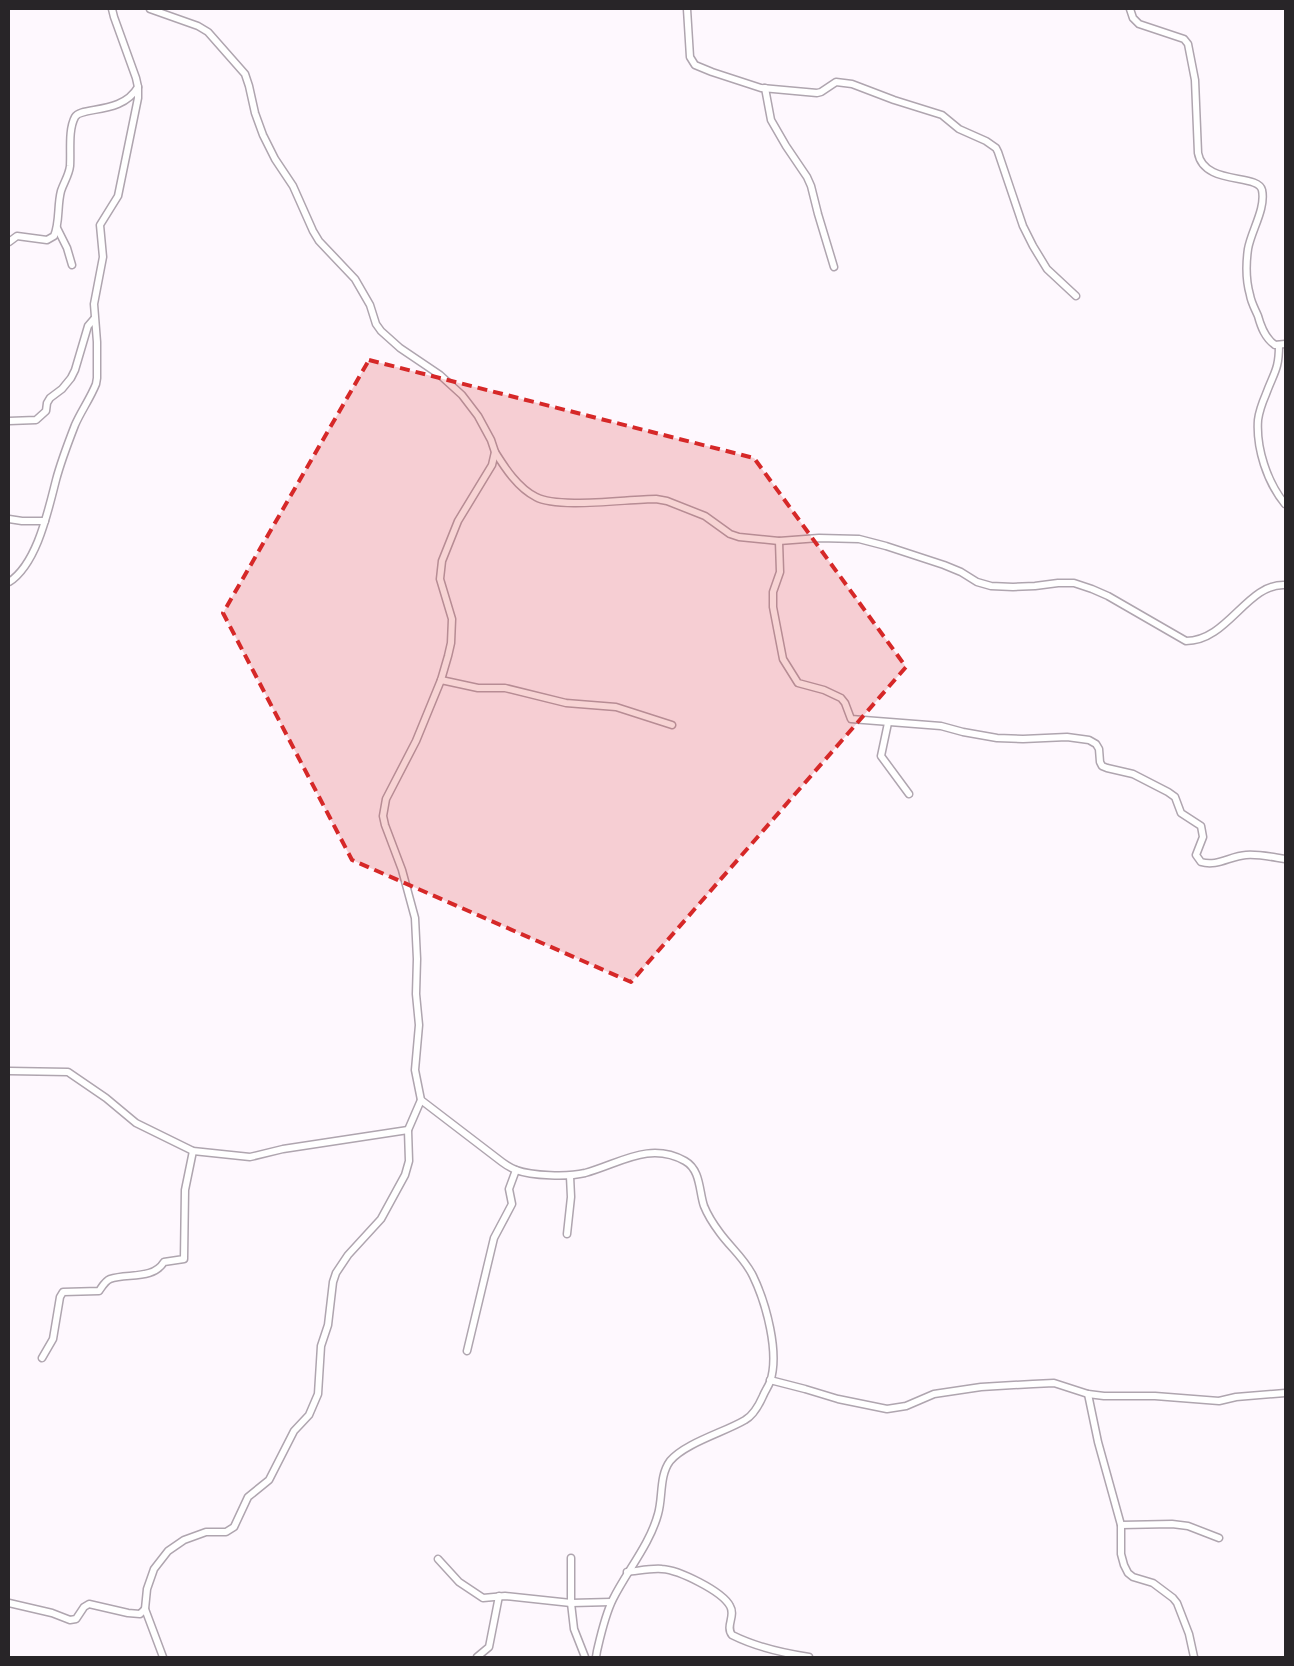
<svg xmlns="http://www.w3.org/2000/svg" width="1294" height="1666" viewBox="0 0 1294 1666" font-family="'Varela Round',sans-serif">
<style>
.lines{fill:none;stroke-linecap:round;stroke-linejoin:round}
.minor-casing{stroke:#afa5af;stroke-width:9}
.minor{stroke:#fff;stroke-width:6}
.marked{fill:#d62828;fill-opacity:0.2;stroke:#d62828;stroke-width:4;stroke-dasharray:10 6;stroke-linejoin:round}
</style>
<rect width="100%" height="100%" fill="#fef8fe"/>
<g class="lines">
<defs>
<g id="minor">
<path d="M150,9L198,26L208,32L245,74L249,86L255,113L263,135L275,159L293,186L313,231L319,241L355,279L370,305L376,324L381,331L400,348L440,375L462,395L478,416L491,440L495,452L492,465L458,521L442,561L440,579L452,619L451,643L448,656L441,680L416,741L386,799L383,816L385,825L402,870L415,918L417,959L416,994L419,1025L415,1070L421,1100L502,1162C506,1165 511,1168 516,1170C532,1176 568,1177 585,1173C619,1164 649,1141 685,1161C701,1170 699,1192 704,1206C708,1216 714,1225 720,1233C731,1248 745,1259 753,1276C766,1303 780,1353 770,1382C768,1387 765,1391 763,1396C759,1405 754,1415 745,1420C725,1432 685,1443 670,1461C659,1476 663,1497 658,1514C650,1544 627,1571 613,1599C605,1615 601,1634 597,1651L596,1657"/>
<path d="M687,9L690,57L695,65L712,72L761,88L817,93L821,92L836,82L852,84L894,100L942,115L959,129L986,141L996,148L998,152L1023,226L1033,246L1047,269L1076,296"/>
<path d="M1130,9L1133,18L1139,24L1184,39L1188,44L1195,80L1198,153C1204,186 1258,173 1262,190C1266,209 1251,231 1248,249C1246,263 1246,281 1250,295C1251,302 1255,309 1258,316C1261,327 1265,338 1275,345L1285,344"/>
<path d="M765,88L771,120L786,146L807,177L811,186L818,214L834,267"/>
<path d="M57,228L67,248L72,265"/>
<path d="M9,242L17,236L47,240L54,236C60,222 57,206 61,191C64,182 69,175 70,166C71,151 68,130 75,117C81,106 122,115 138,87L136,78L114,17L112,9"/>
<path d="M1279,345C1279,370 1274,372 1266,394C1263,401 1259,412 1258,420C1256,448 1267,482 1285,504"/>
<path d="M9,421L36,420L46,411L47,403L50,398L62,389L71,378L75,370L88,326L94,319"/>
<path d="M495,452C505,468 518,488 536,497C558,509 627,499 656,499L667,501L705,516L730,534L739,537L779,541L819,538L859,539L886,546L944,565L961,572L977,582L991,586L1013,587L1035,586L1058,583H1074L1092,589L1108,596L1186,641C1228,641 1247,583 1285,585"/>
<path d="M9,519L22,521H45"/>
<path d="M779,541L780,572L773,592V607L783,659L798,683L824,690L841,698L845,703L851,719L941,726L963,732L997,738L1023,739L1067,737L1089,740L1096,744L1099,749L1100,762L1102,766L1107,768L1133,774L1168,792L1175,797L1181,813L1201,826L1203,837L1196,855L1201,862C1217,867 1230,856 1246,855C1259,854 1272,857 1285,859"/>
<path d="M9,582C37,564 48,511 56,480C61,461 68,443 75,425C81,411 90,399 96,384L97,378V342L94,304L103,257L100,225L118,196L138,98V87"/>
<path d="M441,680L478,688H505L566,703L616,707L672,725"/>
<path d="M888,723L881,756L909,794"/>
<path d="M9,1071L68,1072L106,1098L136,1123L193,1151L250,1157L283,1149L408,1130"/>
<path d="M567,1234L571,1197L570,1176"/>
<path d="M467,1351L494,1238L512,1204L509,1189L516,1170"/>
<path d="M42,1358L53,1339L60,1297L63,1292L99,1291C102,1287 105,1281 110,1279C127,1273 153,1280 164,1262L184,1259L185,1190L193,1151"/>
<path d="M770,1380L805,1389L838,1399L887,1409L906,1406L934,1394L981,1387L1033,1384L1054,1383L1088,1394L1104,1396H1155L1219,1401L1236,1397L1285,1393"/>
<path d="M1088,1394L1098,1442L1121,1525V1554L1124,1565L1128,1573L1133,1577L1153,1583L1173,1598L1177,1603L1189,1634L1194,1657"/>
<path d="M1121,1525L1172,1524L1188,1526L1219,1538"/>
<path d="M571,1558V1603L574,1629L585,1657"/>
<path d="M438,1559L459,1582L483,1598L505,1596L571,1603L611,1602"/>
<path d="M627,1572C638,1571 651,1568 662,1569C679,1570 722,1591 730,1606C736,1616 725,1626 732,1635C756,1647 782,1653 809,1657"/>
<path d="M9,1603L52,1613L70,1620L76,1619L84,1607L89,1604L128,1613L140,1614L145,1609"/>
<path d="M163,1657L145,1609L147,1589L154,1569L168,1551L184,1540L206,1532H226L234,1527L248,1497L269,1480L294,1431L309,1415L318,1394L321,1346L328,1325L333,1282L336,1273L348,1255L381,1219L405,1175L409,1161L408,1130L421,1100"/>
<path d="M477,1657L489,1647L499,1596"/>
</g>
</defs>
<use href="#minor" class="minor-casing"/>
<use href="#minor" class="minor"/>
</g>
<path class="marked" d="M369,360L754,458L906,667L631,982L352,860L223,613Z"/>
<rect width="1294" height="1666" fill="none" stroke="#282528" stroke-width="20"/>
</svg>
